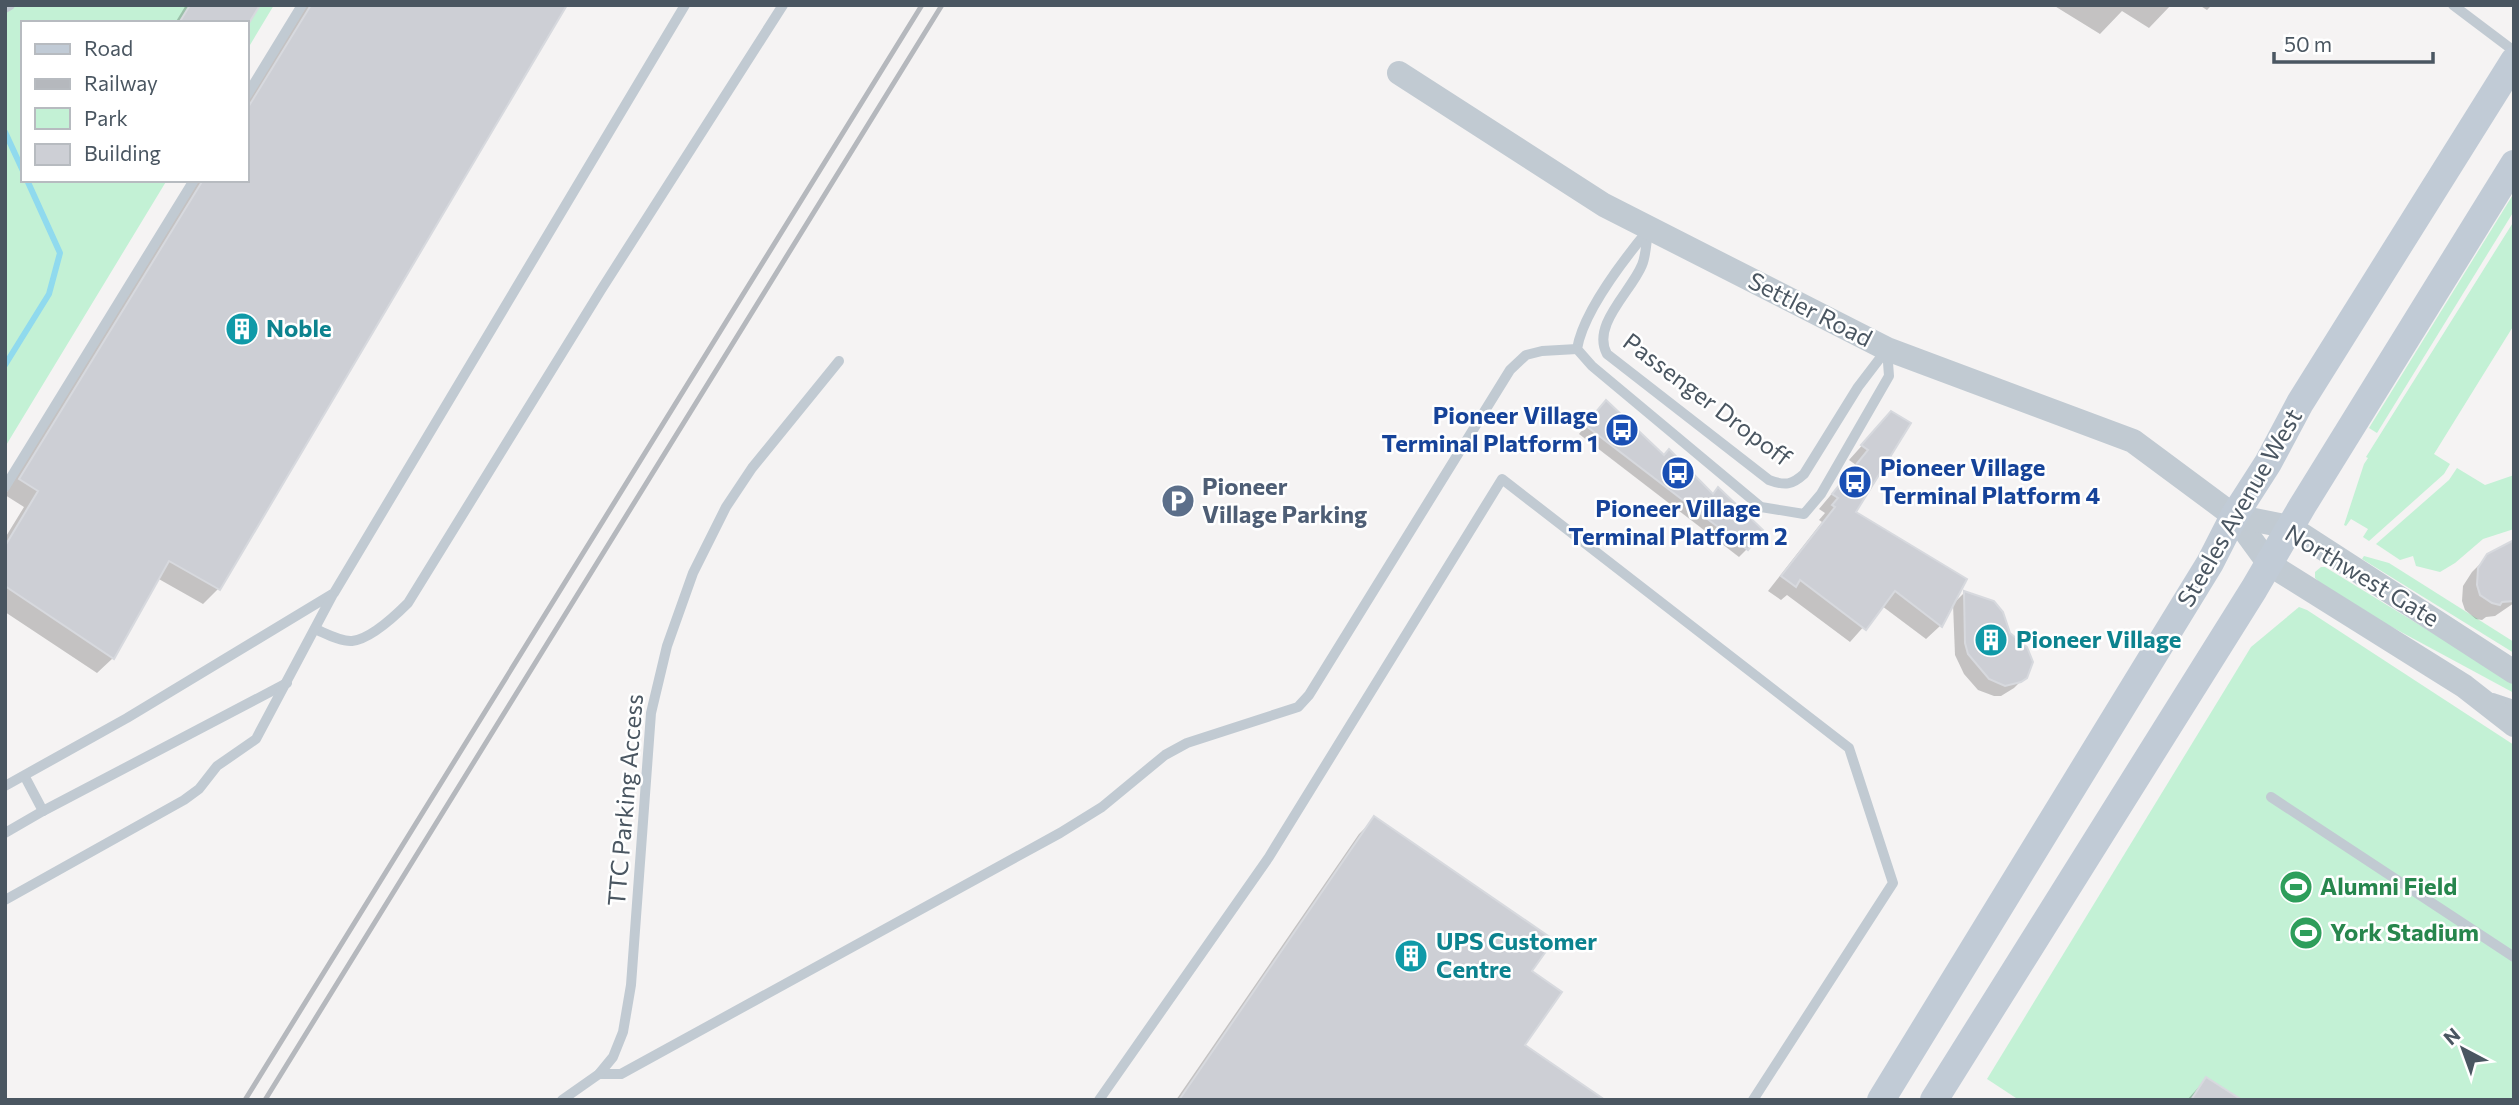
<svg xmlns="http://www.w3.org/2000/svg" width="2519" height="1105" viewBox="0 0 2519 1105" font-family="Commissioner,sans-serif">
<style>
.green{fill:#c3f1d5}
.shadow{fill:#0003}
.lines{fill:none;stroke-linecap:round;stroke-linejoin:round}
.stream{stroke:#90daee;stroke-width:6}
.building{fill:#cdcfd5;stroke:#d7d9de;stroke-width:2}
.service{stroke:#c1cad2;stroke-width:10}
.tertiary{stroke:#c1cad2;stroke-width:24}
.secondary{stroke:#c1cbd6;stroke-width:28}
.rail{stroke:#b5b8bd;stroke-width:5}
.labels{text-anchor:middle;stroke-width:5;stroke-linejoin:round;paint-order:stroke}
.street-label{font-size:24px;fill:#4a5661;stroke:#fff}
.culture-label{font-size:24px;font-weight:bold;fill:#0d838f;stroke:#fff;text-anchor:start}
.transit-label{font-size:24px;font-weight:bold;fill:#164399;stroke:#fff;text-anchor:end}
.service-label{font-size:24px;font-weight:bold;fill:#4e5e75;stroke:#fff;text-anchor:start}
.leisure-label{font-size:24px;font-weight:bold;fill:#27864d;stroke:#fff;text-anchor:start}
</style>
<rect width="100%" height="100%" fill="#f5f3f3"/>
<g class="green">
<path d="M5,5H274L247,50V23H23V180H167L5,447Z"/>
<path d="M2514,193V211L2377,433L2369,428Z"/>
<path d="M2514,221V325L2434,454L2450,464L2444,474L2369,541L2363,537L2368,529L2351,519L2346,526L2344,525L2364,464L2368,458L2366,457Z"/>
<path d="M2457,468L2485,485L2514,475V529L2483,539L2455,563L2440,572L2416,566L2413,556L2400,560L2376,544L2449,480Z"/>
<path d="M2364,556L2389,563L2514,642V653L2362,559Z"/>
<path d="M2321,567H2325L2514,683V693L2364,612L2323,586L2315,578V572Z"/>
<path d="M2299,607L2307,610L2514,745V1100H2019L1987,1079L2251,647Z"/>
</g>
<g class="shadow">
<path d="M186,5H258L247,23H175Z"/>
<path d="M307,5H565L218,589L203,604L157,578L113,658L97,673L5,612V538L24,507L5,495L199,180H247V103Z"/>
<path d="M2053,5H2171L2149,28L2122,11L2100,34Z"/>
<path d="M2199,5H2212L2207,10Z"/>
<path d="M1598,410L1761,530L1747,549L1739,557L1579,434Z"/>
<path d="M1891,413L1854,512L1940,626L1926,639L1882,606L1850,642L1787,595L1781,600L1768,591L1822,522L1819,520L1825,513L1819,509L1856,465L1849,460Z"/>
<path d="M2514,543V603L2495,616L2486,617L2482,620L2476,619L2465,610L2462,601L2463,586L2472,572L2488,556Z"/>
<path d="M1964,593L2025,677L2014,688L2001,696H1994L1978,690L1964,674L1955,655L1953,604Z"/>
<path d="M1374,819L1530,972L1523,1045L1602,1100H1176L1359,834Z"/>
<path d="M2206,1079L2238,1100H2187Z"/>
</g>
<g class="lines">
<g class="stream">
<path d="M5,132L23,171"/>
<path d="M5,365L49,294L60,253L27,180"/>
</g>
</g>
<g class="building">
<path d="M190,5H260L249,23H179Z"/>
<path d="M311,5H567L220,590L169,561L114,659L5,586V546L38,491L19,479L203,180H247V109Z"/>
<path d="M1606,400L1664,455L1669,449L1713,494L1718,487L1763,530L1748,550L1585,425Z"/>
<path d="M1891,411L1911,423L1856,512L1967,579L1942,627L1895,591L1866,630L1800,580L1796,587L1781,576L1835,507L1832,505L1838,498L1832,494L1868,450L1861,445Z"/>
<path d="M2514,540V601L2502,602L2500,605L2492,603L2480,595L2477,585L2478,568L2487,554Z"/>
<path d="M1964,591L1994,601L2003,612L2010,633L2027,647L2033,662L2027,678L2021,682L2005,686L1989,679L1968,654L1965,643Z"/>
<path d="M1374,816L1554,940L1532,971L1562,992L1525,1045L1605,1100H1179Z"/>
<path d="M2206,1077L2242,1100H2191Z"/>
</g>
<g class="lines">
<g class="service">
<path d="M2453,5L2514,51"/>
<path d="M5,8L10,5"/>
<path d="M247,95L302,5"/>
<path d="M1649,229C1625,258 1583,312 1577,349L1592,366L1761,507L1804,514L1821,494L1889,376L1887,349"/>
<path d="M1648,232C1646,243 1646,256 1642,265C1631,292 1591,325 1607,354L1769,480C1785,486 1792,485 1804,474L1858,387L1887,349"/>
<path d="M5,487L194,180"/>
<path d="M315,629C325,633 341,642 352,641C371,639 395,616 408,603L601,290L783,5"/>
<path d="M2493,698L2514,705"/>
<path d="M25,777L43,811"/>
<path d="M5,786L127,718L334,593L685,5"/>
<path d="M2271,797L2514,957"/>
<path d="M5,833L43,811L287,683"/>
<path d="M5,900L184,800L199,789L217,766L256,739L332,596"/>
<path d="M599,1074H621L1060,833L1102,807L1165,755L1187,743L1298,707L1309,695L1510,370L1526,355L1542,351L1577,349"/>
<path d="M562,1100L599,1074L613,1057L623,1032L631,985L651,713L667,646L693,573L726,507L752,468L839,361"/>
<path d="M1099,1100L1269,857L1502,479L1849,748L1893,883L1753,1100"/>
</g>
<g class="tertiary">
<path d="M1399,73L1604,205L1887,349L2133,441L2234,516L2269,564L2464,686L2514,725"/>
<path d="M2234,516L2290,527L2514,672"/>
</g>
<g class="secondary">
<path d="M1881,1100L2210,563L2234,516L2268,463L2300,403L2514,61"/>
<path d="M1934,1100L2254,589L2303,505L2514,164"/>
</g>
<g class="rail">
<path d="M245,1100L922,5"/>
<path d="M265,1100L942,5"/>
</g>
</g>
<defs>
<symbol id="building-disc" viewBox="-11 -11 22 22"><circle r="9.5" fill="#0f9aa8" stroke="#fff"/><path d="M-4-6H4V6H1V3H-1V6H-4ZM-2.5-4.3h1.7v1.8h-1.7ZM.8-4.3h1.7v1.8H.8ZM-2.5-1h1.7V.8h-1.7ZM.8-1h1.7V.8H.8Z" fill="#fff"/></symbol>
<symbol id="bus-disc" viewBox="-11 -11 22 22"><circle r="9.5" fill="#1a4fb4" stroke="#fff"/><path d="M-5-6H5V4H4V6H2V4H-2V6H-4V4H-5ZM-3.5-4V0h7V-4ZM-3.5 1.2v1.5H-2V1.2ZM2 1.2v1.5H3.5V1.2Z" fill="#fff"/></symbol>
<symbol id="parking-disc" viewBox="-11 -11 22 22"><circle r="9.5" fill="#5c6f8a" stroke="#fff"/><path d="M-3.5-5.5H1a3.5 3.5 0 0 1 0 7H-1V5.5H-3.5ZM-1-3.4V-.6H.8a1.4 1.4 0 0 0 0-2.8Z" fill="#fff"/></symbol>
<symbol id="stadium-disc" viewBox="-11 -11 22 22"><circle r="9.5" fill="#2e9e5b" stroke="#fff"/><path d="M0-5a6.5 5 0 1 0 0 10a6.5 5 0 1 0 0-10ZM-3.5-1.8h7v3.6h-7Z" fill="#fff"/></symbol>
</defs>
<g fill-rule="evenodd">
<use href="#building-disc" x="223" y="310" width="38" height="38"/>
<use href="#bus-disc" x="1603" y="411" width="38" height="38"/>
<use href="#bus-disc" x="1659" y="454" width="38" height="38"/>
<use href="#bus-disc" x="1836" y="463" width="38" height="38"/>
<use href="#parking-disc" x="1159" y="482" width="38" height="38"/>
<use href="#building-disc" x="1972" y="621" width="38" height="38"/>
<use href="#stadium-disc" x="2277" y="868" width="38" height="38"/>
<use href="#stadium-disc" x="2287" y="914" width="38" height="38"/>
<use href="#building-disc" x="1392" y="937" width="38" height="38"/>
</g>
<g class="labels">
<g class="street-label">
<text transform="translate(1810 310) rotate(27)" y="8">Settler Road</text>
<text transform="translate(1707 400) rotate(37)" y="8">Passenger Dropoff</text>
<text transform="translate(2240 508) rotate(-60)" y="8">Steeles Avenue West</text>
<text transform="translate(2362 576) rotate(31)" y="8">Northwest Gate</text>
<text transform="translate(626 800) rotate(-85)" y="8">TTC Parking Access</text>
</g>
<g class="culture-label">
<text x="266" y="337">Noble</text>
<text x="2016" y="648">Pioneer Village</text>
<text x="1436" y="950">UPS Customer<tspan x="1436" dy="28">Centre</tspan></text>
</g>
<g class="transit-label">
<text x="1598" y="424">Pioneer Village<tspan x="1598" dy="28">Terminal Platform 1</tspan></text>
<text x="1880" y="476" text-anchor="start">Pioneer Village<tspan x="1880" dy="28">Terminal Platform 4</tspan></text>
<text x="1678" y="517" text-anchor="middle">Pioneer Village<tspan x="1678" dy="28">Terminal Platform 2</tspan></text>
</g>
<g class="service-label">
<text x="1202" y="495">Pioneer<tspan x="1202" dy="28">Village Parking</tspan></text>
</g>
<g class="leisure-label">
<text x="2320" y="895">Alumni Field</text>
<text x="2330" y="941">York Stadium</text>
</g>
</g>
<rect width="2519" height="1105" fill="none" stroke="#4a5661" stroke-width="14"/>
<rect x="21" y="21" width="228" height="161" fill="#ffffff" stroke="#b7bbc0" stroke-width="2"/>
<rect x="35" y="44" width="35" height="10" fill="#c1cbd6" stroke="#b7bbc0" stroke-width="2"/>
<text x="84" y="56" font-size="21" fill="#4a5661">Road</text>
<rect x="35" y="79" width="35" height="10" fill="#b5b8bd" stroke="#b7bbc0" stroke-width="2"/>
<text x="84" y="91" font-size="21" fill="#4a5661">Railway</text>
<rect x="35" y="108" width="35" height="21" fill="#c3f1d5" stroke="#b7bbc0" stroke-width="2"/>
<text x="84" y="126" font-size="21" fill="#4a5661">Park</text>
<rect x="35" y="144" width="35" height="21" fill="#cdcfd5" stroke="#b7bbc0" stroke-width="2"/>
<text x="84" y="161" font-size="21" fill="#4a5661">Building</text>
<g transform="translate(2463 1049) rotate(319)" stroke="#ffffff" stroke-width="5" paint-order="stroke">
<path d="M0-5L12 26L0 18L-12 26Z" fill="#4a5661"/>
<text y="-10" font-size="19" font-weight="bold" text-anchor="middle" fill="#4a5661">N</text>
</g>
<path d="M2274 52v10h159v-10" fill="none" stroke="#4a5661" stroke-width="3.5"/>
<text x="2284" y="52" font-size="21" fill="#4a5661" stroke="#ffffff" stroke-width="5" paint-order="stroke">50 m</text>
</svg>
